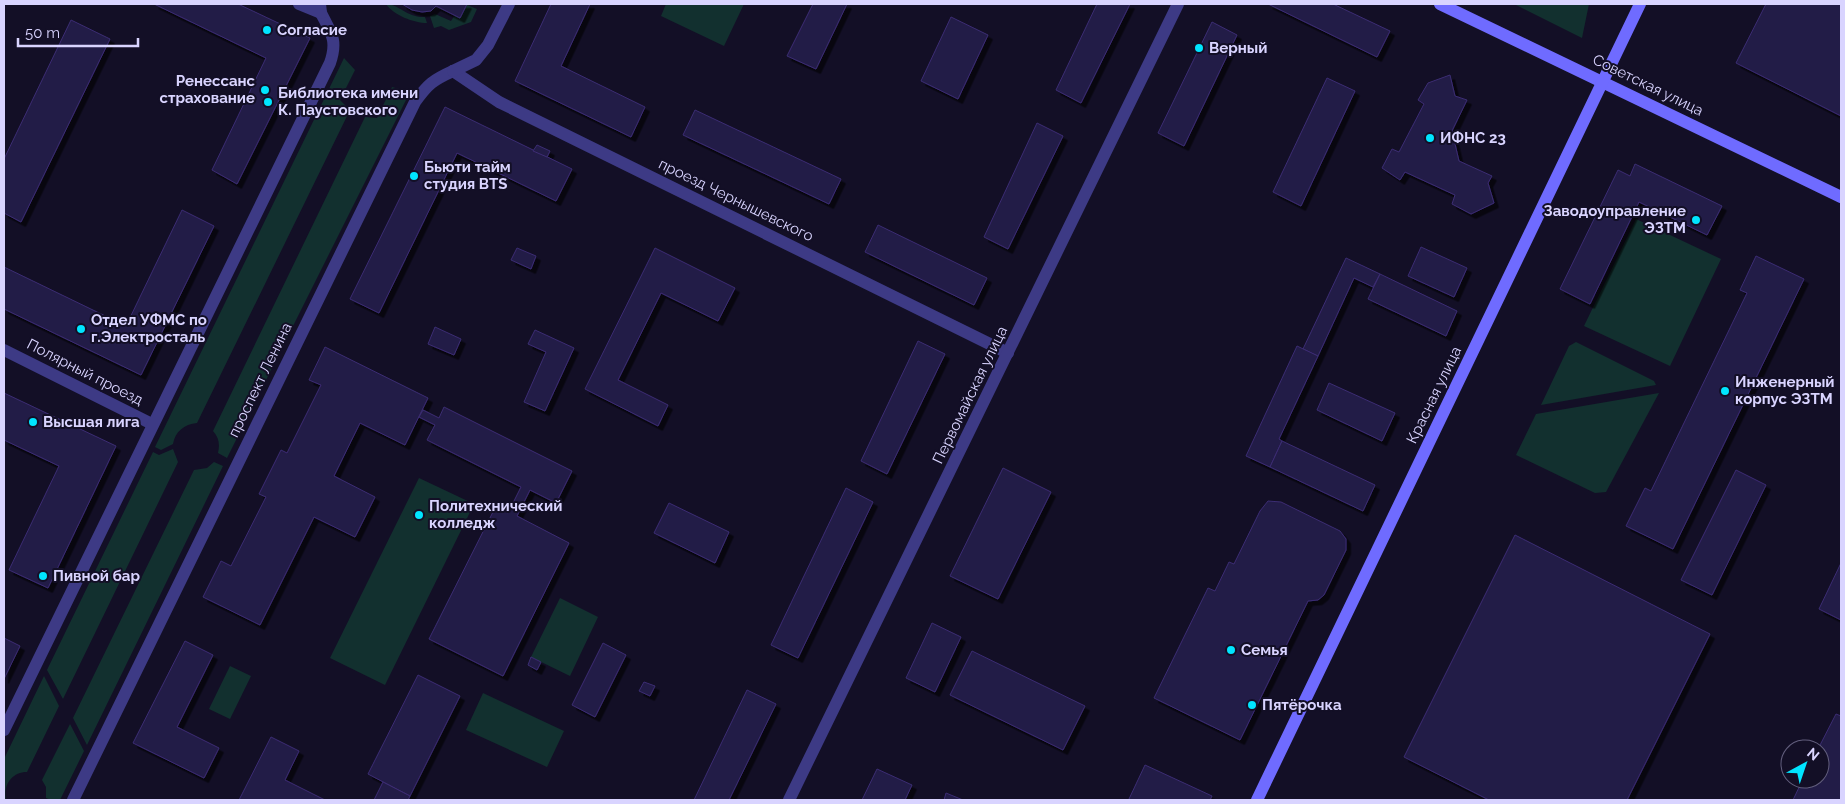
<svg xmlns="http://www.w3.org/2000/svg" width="1845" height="804" viewBox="0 0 1845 804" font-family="Raleway,sans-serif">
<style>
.green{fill:#12302f}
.building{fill:#241b47;stroke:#3b2d73;filter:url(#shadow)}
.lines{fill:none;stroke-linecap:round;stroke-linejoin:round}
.minor{stroke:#3d3a85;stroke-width:12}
.tertiary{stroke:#3d3a85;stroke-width:12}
.secondary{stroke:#6f6bff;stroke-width:12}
.poi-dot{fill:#00e5ff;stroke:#130f26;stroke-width:2}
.labels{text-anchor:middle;stroke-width:4;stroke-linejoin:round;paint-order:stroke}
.poi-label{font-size:15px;font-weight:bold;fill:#d9d4ff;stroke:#130f26;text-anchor:start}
.street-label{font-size:15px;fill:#d9d4ff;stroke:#130f26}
</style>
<defs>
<filter id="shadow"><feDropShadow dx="4.5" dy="4.5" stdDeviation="0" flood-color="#0009"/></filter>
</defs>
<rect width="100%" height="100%" fill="#130f26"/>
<g class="green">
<path d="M386,4C399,4 407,18 425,17L427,23C414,23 393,15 386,4Z"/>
<path d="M666,4H744L724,46L661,16Z"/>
<path d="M1514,4H1589L1582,38Z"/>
<path d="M467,5L477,9L471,22L449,30L441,26L434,28L430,16L435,14L451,21L455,15L461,17Z"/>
<path d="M344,58L355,70L340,100L350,110L197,423C184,424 175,432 173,444L161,450L155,447Z"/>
<path d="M392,87L410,92L227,458L218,453C220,444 219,438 213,431L365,117L377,118Z"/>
<path d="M1636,219L1721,259L1670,366L1584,326Z"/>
<path d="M1576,342L1654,381L1656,385L1541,405L1569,346Z"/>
<path d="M1659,393L1606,492L1595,493L1516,455L1536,414Z"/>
<path d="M173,449L178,462L63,699L47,670L153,452L159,455Z"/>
<path d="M214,462L223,466L87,745L73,718L194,470L207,468Z"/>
<path d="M419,478L474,504L385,685L330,658Z"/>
<path d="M560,598L598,617L570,676L531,657Z"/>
<path d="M230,666L251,676L230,719L209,709Z"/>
<path d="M44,676L59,706L27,772C11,772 3,786 6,800H4V759Z"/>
<path d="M483,693L564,731L547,767L466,730Z"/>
<path d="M70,724L84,751L60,800H51L46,798V787L42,780Z"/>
</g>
<g class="building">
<path d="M154,4H238L310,38L237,184L212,170L266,58Z"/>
<path d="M402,4H467L460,18L436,6L431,11L422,12L412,10Z"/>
<path d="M551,4H590L561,66L645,107L631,137L515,81Z"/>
<path d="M813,4H847L816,69L787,56Z"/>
<path d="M1097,4H1130L1081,103L1056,90Z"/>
<path d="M1268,4H1333L1390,31L1377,57Z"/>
<path d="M1766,4H1841V116L1736,63Z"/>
<path d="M951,17L988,35L958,99L921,81Z"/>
<path d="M71,20L110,39L21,222L4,213V159Z"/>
<path d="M1212,22L1237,35L1184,146L1158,133Z"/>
<path d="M1450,75L1455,96L1467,100L1452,131L1459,161L1492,176L1488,183L1494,203L1471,214L1452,204L1455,195L1405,172L1400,180L1382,168L1392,149L1399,152L1424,104L1418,100L1428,83Z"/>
<path d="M1327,78L1355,91L1301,206L1273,192Z"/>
<path d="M445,107L572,169L556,201L457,153L379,313L350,299Z"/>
<path d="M695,110L841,179L829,204L683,135Z"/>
<path d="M1037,123L1063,136L1008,249L984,237Z"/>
<path d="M537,145L550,151L547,157L533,151Z"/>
<path d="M1635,164L1722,206L1707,235L1639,202L1590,304L1560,289L1618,170L1630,176Z"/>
<path d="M182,210L214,226L141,375L4,309V267L126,326Z"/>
<path d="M878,225L987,278L974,305L865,252Z"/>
<path d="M1421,247L1467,268L1454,297L1408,276Z"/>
<path d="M517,248L536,256L531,269L511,260Z"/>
<path d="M655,248L735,288L718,321L661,293L618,380L668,405L658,426L585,389Z"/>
<path d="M1756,256L1804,279L1673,549L1626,526L1645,488L1651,491L1747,293L1740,290Z"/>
<path d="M1346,258L1380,274L1373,287L1354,278L1318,356L1303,349Z"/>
<path d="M1380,274L1457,311L1446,336L1368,299Z"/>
<path d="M435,327L461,339L454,355L428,344Z"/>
<path d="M535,330L574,348L545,411L524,402L546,352L528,344Z"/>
<path d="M918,341L945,354L887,474L861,461Z"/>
<path d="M1297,346L1318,356L1279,439L1282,441L1270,467L1246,456Z"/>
<path d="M325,347L428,398L405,445L360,423L334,476L375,497L355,537L314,517L260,625L203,597L221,561L231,566L266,497L259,494L281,450L287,453L321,385L309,380Z"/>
<path d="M1329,383L1395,413L1382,441L1317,410Z"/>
<path d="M4,393L116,446L48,588L9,570L59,466L4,440Z"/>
<path d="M444,407L572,471L556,503L530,490L517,516L569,543L503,676L429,639L496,506L508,513L521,487L427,440L435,425L419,417L423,410L439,418Z"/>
<path d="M1282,441L1375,485L1363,511L1270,467Z"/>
<path d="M1003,468L1051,492L998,599L950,576Z"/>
<path d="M1736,470L1766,485L1712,595L1681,580Z"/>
<path d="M846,488L873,502L798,658L771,645Z"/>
<path d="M1268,501L1281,502L1340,531L1346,539V550L1324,595L1318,600L1308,601L1240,740L1154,698L1208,588L1215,591L1229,562L1234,564L1260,511Z"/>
<path d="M669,503L729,532L715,563L654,533Z"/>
<path d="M1515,535L1710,634L1627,800H1489L1404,757Z"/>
<path d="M1841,563V620L1819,609Z"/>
<path d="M932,623L961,637L935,692L906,678Z"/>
<path d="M4,638L20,646L4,679Z"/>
<path d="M185,641L213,655L177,727L219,748L204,778L133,743Z"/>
<path d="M603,643L626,655L595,717L572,705Z"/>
<path d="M972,651L1085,706L1063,750L950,695Z"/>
<path d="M531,657L541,662L537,670L528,665Z"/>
<path d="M418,675L460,696L410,796L368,774Z"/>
<path d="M644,682L655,686L650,696L639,691Z"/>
<path d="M747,690L776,704L729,800H694Z"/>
<path d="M1836,714L1841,716V800H1793L1803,779H1820V749H1818Z"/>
<path d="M271,737L299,751L285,780L325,800H239Z"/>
<path d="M1145,765L1212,796L1210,800H1132L1129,799Z"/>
<path d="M877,769L912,785L905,800H862Z"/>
<path d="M383,782L410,796L408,800H374Z"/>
<path d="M946,793L963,800H944Z"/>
</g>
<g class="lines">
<g class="minor">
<path d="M4,350L152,424"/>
<path d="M4,730L330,63C338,40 331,33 321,13"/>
<path d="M73,800L415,102C428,84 433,80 453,71"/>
</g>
<g class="tertiary">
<path d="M299,4L321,13L320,4"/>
<path d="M453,71L499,102L1008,353"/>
<path d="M453,71L476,60L488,45L509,4"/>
<path d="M789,800L1178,4"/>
</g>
<g class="secondary">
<path d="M1440,4L1841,197"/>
<path d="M1257,800L1640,4"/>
</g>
</g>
<g class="poi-dot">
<circle cx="267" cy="30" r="5"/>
<circle cx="1199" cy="48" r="5"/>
<circle cx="265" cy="90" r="5"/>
<circle cx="268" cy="102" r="5"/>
<circle cx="1430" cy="138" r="5"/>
<circle cx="414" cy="176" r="5"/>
<circle cx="1696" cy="220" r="5"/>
<circle cx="81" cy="329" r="5"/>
<circle cx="1725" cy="391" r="5"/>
<circle cx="33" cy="422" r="5"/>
<circle cx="419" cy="515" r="5"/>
<circle cx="43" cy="576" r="5"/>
<circle cx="1231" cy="650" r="5"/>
<circle cx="1252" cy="705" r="5"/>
</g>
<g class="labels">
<g class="poi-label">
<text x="277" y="35">Согласие</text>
<text x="1209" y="53">Верный</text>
<text x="255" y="86" text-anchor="end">Ренессанс<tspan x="255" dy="17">страхование</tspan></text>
<text x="278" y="98">Библиотека имени<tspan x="278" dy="17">К. Паустовского</tspan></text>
<text x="1440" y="143">ИФНС 23</text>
<text x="424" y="172">Бьюти тайм<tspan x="424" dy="17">студия BTS</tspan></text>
<text x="1686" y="216" text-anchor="end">Заводоуправление<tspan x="1686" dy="17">ЭЗТМ</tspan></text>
<text x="91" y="325">Отдел УФМС по<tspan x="91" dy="17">г.Электросталь</tspan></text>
<text x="1735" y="387">Инженерный<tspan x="1735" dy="17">корпус ЭЗТМ</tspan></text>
<text x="43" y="427">Высшая лига</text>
<text x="429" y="511">Политехнический<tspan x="429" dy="17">колледж</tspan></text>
<text x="53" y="581">Пивной бар</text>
<text x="1241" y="655">Семья</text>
<text x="1262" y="710">Пятёрочка</text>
</g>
<g class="street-label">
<text transform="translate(1648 85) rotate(26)" y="5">Советская улица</text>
<text transform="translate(736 200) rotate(26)" y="5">проезд Чернышевского</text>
<text transform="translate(85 372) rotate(27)" y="5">Полярный проезд</text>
<text transform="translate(260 380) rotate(-64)" y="5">проспект Ленина</text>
<text transform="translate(970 395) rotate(-64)" y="5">Первомайская улица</text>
<text transform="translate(1434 395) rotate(-64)" y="5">Красная улица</text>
</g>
</g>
<rect width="1845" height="804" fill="none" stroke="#d9d4ff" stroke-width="10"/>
<g transform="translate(1805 764) rotate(40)"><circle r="24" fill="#130f26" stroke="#625e7d"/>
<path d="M0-4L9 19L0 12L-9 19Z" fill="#00e5ff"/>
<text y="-8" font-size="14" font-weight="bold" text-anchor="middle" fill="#d9d4ff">N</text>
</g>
<path d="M18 38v8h120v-8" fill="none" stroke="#d9d4ff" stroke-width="2.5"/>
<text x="25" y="38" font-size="15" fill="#d9d4ff" stroke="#130f26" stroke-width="4" paint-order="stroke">50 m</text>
</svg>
